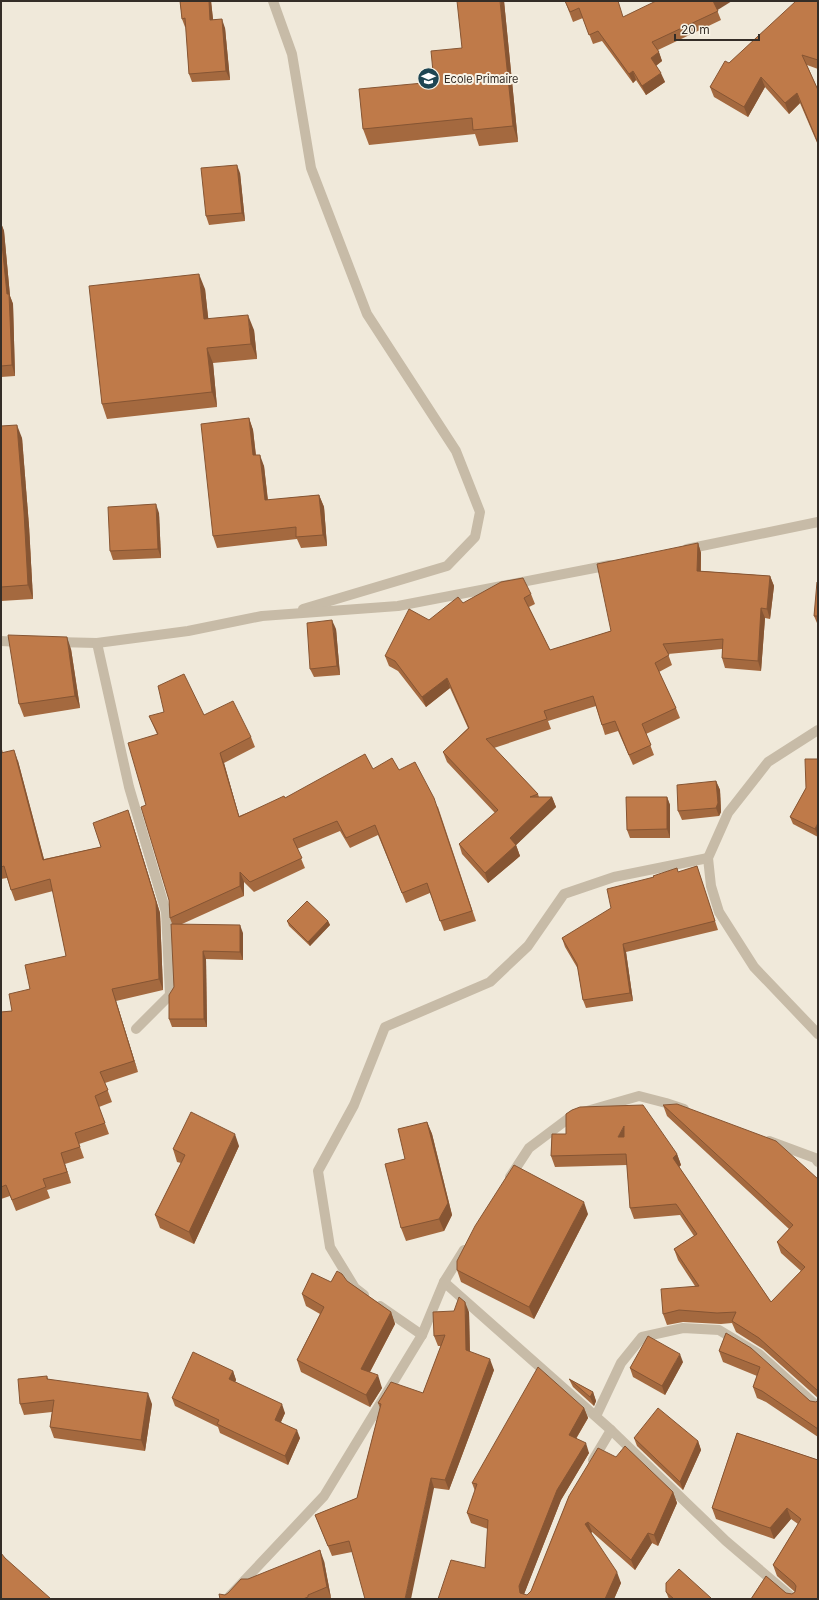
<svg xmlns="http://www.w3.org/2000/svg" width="819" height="1600" viewBox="0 0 819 1600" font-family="Inter,sans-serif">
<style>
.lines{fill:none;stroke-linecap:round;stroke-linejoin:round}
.minor{stroke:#c7bba7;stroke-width:10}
.wall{fill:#a4693f}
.shaded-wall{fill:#865533}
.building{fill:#bf7a49;stroke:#865533;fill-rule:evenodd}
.labels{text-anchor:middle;stroke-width:4;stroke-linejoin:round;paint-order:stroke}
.poi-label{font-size:11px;fill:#342d27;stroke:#f8f3e6;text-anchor:start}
</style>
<rect width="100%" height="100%" fill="#f0e9da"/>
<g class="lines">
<g class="minor">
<path d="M273,1L292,54L311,168L367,314L456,451L480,512L475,537L447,566L303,609"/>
<path d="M687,549L818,522"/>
<path d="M1,641L21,642"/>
<path d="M55,642L97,643L188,631L262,616L398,606L610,565"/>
<path d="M97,643L129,787L166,912L170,995L136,1029"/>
<path d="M818,730L768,762L728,813L708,858L711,886L719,912L754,967L818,1034"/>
<path d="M769,1141L815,1158L818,1162"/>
<path d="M510,1177L529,1148L573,1115L639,1096L666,1103L684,1109"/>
<path d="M444,1282L611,1430L726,1541L794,1599"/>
<path d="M364,1295L355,1288L330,1247L318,1171L354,1105L385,1027L490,982L528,946L564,894L614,877L708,858"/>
<path d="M422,1335L444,1282L464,1250"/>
<path d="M596,1416L621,1363L642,1337L683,1328L719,1330L759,1354L818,1407"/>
<path d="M593,1460L611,1430"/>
<path d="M227,1599L324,1496L422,1335L380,1306"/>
</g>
</g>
<g class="wall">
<path d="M180,1H211L213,20L225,28L230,80L192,82L189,74L186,27H185L182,19Z"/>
<path d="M504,1L518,142L479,146L475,134L369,145L363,129L434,82L462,48Z"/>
<path d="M565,1L623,17L717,10L721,20L658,50L662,61L656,66L665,82L646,95L636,80L633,83L602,41L593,44L583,18L573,22Z"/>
<path d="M818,1V69L807,65L818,90V145L800,103L789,114L765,87L748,117L714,97L710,87L729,63Z"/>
<path d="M240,173L245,221L209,225L206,216Z"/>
<path d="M1,223L4,231L10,296L13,304L15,376L1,377Z"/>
<path d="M205,289L208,318L254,330L257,359L213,363L217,407L107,419L102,404Z"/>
<path d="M249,418L253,430L256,455L264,466L268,500L319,495L324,507L327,546L301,548L297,539L217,548L213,536Z"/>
<path d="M1,426L22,438L29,526L33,599L1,601Z"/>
<path d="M159,513L161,558L113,560L110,551Z"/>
<path d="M698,543L701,553V571L770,576L774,586L770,619L765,618L761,671L725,668L722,658V649L668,654L672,665L659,672L676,708L680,718L646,734L654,755L633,765L618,731L605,735L596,706L548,721L551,729L494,748L538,794L539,797H552L556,807L516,845L520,856L488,883L462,854L459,844L495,813L447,762L443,752L468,728L450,688L426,707L398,671L389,666L385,656L429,620L463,603L531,594L535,604L529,607L550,650L611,631Z"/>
<path d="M818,582V623H817L814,616Z"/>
<path d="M336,629L340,675L314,677L310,669Z"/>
<path d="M71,649L80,708L24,717L19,704Z"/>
<path d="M204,715L251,737L255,747L224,763L239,816L285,798L373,769L399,770L438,807L476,921L444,931L430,893L406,903L378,835L350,848L340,831L297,849L305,868L254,892L244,882V896L182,924L243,933V960L206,959L207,1027H172L169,1019L174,987L172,924L170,918L169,900L146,805L157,734L149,716Z"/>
<path d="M1,746L3,753L18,761L44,859L101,847L132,822L160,913L163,990L116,1001L138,1072L105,1083L112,1102L99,1107L109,1134L79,1144L84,1158L65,1164L71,1183L47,1190L50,1198L16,1211L10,1196L1,1199V1012L12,1011L30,989L66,956L53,891L15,901L11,890L7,878L1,879Z"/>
<path d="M716,781L720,790L721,812L719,816L682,820L678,811Z"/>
<path d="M806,788L818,837L793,824L790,817Z"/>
<path d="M667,797L670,805V838H630L627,830Z"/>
<path d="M697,866L718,930L626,952L633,1001L586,1008L583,1000L578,969L565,947L562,938L679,872Z"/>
<path d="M287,921H328L330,925L310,946L289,926Z"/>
<path d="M663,1105L818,1179V1398L763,1349L736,1332L732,1323L721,1324L683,1322L667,1325L663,1314L695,1286L678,1260L674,1249L694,1236L680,1215L634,1219L630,1208L627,1165L555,1167L551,1156L552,1134L677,1154L681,1165L679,1167L771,1302L801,1271L781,1253L777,1242L789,1229L667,1116Z"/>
<path d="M427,1122L432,1134L452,1215L444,1231L406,1241L401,1228L405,1159Z"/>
<path d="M239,1146L194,1244L160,1228L155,1215L181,1163L177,1162L173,1149Z"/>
<path d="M588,1214L534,1319L461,1282L457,1270Z"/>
<path d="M347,1281L391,1312L395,1324L370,1372L382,1388L370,1407L301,1372L297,1360L320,1314L306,1306L302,1294L331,1282Z"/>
<path d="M469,1312L470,1352L494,1370L449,1490L434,1488L352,1552L332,1556L315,1515L357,1498L380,1408L378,1403L423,1393L441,1346H438L434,1336Z"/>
<path d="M726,1333L810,1401L816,1402L818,1400V1437L766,1402L757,1398L753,1387L757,1376L723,1362L719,1351Z"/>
<path d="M683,1362L665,1395L633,1377L630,1368Z"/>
<path d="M233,1371L236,1380L235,1382L285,1413L281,1422L300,1438L288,1465L220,1433L218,1427L175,1406L172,1398Z"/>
<path d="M47,1376L48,1379L152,1404L145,1451L54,1438L50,1427L52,1412L24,1415L20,1404Z"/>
<path d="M569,1379L593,1392L596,1401L594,1406L573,1387Z"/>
<path d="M584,1408L588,1418L576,1439L589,1453L561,1500L524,1594L527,1595L531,1591L569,1496L673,1492L677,1503L658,1546L652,1543L635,1570L592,1532L591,1533L621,1583L614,1599H438L485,1568L488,1529L471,1523L467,1513L475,1491L472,1483Z"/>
<path d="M737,1433L818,1460V1599H751L766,1576L786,1593L792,1594L795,1592L777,1576L773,1565L798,1524L791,1519L774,1539L716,1519L712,1508Z"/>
<path d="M634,1438L698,1441L701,1450L683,1490L637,1446Z"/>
<path d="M324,1561L331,1598L327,1599H220L248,1579Z"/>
<path d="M666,1592L711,1598V1599H669Z"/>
</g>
<g class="shaded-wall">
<path d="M209,1H211L214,28L210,20Z"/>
<path d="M500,1H504L518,142L513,126Z"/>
<path d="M713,1H732L716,11Z"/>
<path d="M222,19L225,28L230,80L226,71Z"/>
<path d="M659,52L662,61L654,67L651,58Z"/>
<path d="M633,71L636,80L633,83L629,74Z"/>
<path d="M661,73L665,82L646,95L642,86Z"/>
<path d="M761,77L765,87L748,117L744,107Z"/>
<path d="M797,93L800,103L789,114L785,103Z"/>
<path d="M237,165L240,173L245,221L242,213Z"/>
<path d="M1,223L4,231L10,296L13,304L15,376L12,365L7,294L1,234Z"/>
<path d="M199,274L205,289L210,334L204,319Z"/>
<path d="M248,315L254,330L257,359L251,344Z"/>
<path d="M207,348L213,363L217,407L212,392Z"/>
<path d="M249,418L253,430L257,467L253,455Z"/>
<path d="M17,425L22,438L29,526L33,599L28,585Z"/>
<path d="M260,455L264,466L269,512L265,500Z"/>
<path d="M319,495L324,507L327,546L323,535Z"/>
<path d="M156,504L159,513L161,558L158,549Z"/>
<path d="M698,543L701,553L700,581L697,571Z"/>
<path d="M770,576L774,586L770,619L767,609Z"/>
<path d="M761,608L765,618L761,671L758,661Z"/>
<path d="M332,620L336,629L340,675L337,666Z"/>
<path d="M67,637L71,649L80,708L75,696Z"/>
<path d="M447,678L450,688L426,707L422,697Z"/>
<path d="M14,750L18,761L47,871L43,860Z"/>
<path d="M220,753L224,763L242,827L239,817Z"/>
<path d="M716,781L720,790L721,812L719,816L716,808Z"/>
<path d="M552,797L556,807L513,848L510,838Z"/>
<path d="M667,797L670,805V838L667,829Z"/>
<path d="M128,810L132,822L160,913L163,990L159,979Z"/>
<path d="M818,823V837L815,829Z"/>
<path d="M516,845L520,856L488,883L485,873Z"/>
<path d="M240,872L244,882V896L240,886Z"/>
<path d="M328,921L330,925L310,946L308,942Z"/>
<path d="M240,925L243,933V960L240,952Z"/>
<path d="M623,944L626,952L633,1001L630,993Z"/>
<path d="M203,951L206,959L207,1027L204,1019Z"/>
<path d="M112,989L116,1001L138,1072L134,1061Z"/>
<path d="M427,1122L432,1134L452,1215L444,1231L439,1219Z"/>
<path d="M624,1126L628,1137H618Z"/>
<path d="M235,1134L239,1146L194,1244L189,1232Z"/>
<path d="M61,1153L65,1164L71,1183L67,1172Z"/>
<path d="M677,1154L681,1165L677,1169L673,1158Z"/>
<path d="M584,1202L588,1214L534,1319L529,1307Z"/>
<path d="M465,1302L469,1312L470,1360L466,1350Z"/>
<path d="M391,1312L395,1324L365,1381L361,1369Z"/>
<path d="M680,1354L683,1362L665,1395L662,1386Z"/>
<path d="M490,1359L494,1370L449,1490L445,1480Z"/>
<path d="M233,1371L236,1380L232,1388L229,1379Z"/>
<path d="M378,1375L382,1388L370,1407L366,1395Z"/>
<path d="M593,1392L596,1401L594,1406L590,1397Z"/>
<path d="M148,1393L152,1404L145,1451L141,1440Z"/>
<path d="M282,1404L285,1413L278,1428L275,1420Z"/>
<path d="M584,1408L588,1418L572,1445L569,1435Z"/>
<path d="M297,1430L300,1438L288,1465L285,1456Z"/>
<path d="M698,1441L701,1450L683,1490L680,1482Z"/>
<path d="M586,1443L589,1453L561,1500L523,1597L520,1593L519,1586L557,1490Z"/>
<path d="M431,1478L434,1488L411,1599H405Z"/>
<path d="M673,1492L677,1503L658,1546L654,1535Z"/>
<path d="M787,1508L791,1519L774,1539L770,1528Z"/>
<path d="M588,1522L592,1532L589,1535L585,1524Z"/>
<path d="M648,1533L652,1543L635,1570L631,1560Z"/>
<path d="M320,1550L324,1561L331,1598L327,1587Z"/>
<path d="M617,1572L621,1583L614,1599H605Z"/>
</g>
<g class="building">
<path d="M180,1H209L210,20L222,19L226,71L189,74L185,18L182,19Z"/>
<path d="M457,1H500L513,126L473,130L472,118L363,129L359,89L434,82L431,51L462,48Z"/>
<path d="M565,1H618L623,17L656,1H713L718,11L652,42L659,52L651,58L661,73L642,86L633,71L629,74L598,31L589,35L579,8L570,12Z"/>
<path d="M796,1H818V60L802,55L818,90V143L797,93L785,103L761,77L744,107L710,87L725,61L729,63Z"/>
<path d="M237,165L242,213L206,216L201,168Z"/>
<path d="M1,234L7,294H9L12,365L1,366Z"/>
<path d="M199,274L204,319L248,315L251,344L207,348L212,392L102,404L89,286Z"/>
<path d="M249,418L253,455H260L265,500L319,495L323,535L296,537V527L213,536L201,424Z"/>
<path d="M17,425L24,512L28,585L1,587V426Z"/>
<path d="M156,504L158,549L110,551L108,507Z"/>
<path d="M698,543L697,571L770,576L767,609L761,608L758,661L722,658L723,639L663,644L669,655L655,663L676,708L642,724L651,745L629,755L615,721L602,725L593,696L544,711L547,719L486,739L538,794L530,797H552L510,838L516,845L485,873L459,844L498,810L443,752L469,728L447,678L422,697L395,661L385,656L409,609L429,620L458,597L463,603L501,582L523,578L531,594L524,598L550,650L611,631L597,564Z"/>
<path d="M817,582H818V616H814Z"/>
<path d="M332,620L337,666L310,669L307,623Z"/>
<path d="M8,635L67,637L75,696L19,704Z"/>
<path d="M184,674L204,715L233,701L251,737L220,753L239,817L284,796L285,798L365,754L373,769L392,758L399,770L415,762L434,798L472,911L440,921L427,883L402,893L375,825L346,838L337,821L293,839L302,858L250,882L240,872V886L170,918L169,900L141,807L146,805L128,743L158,734L149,716L164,712L158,686Z"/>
<path d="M14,750L43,860L101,847L93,823L128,810L156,902L159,979L112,989L134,1061L100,1072L108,1090L95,1096L105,1123L75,1133L80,1147L61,1153L67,1172L43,1179L46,1187L12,1200L6,1185L1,1187V1012L12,1011L9,994L30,989L25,965L66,956L50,879L11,890L4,866L1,867V751V753Z"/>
<path d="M805,759H818V823L815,829L790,817L806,788Z"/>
<path d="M716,781L718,803L716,808L678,811L677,785Z"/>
<path d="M626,797H667V829L627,830Z"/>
<path d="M697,866L715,921L623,944L630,993L583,1000L577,964L562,938L611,908L607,889L654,877L653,876L677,868L678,872Z"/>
<path d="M307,901L328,921L308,942L287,921Z"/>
<path d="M171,924L240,925V952L203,951L204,1019H169V995L174,987Z"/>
<path d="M677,1104L776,1141L818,1179V1391L759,1338L732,1321L736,1312L717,1313L679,1310L663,1314L661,1289L699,1286L674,1249L697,1234L676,1204L630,1208L626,1154L551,1156L552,1134H566V1114L572,1110L580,1107L643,1105L677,1154L673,1158L771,1302L805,1267L777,1242L793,1225L663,1105ZM624,1126V1137H618Z"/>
<path d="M191,1112L235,1134L189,1232L155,1215L185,1155L173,1149Z"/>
<path d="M427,1122L448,1203L439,1219L401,1228L385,1164L405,1159L398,1129Z"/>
<path d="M514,1165L584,1202L529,1307L457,1270V1261L475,1226Z"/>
<path d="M337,1271L342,1274L347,1281L391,1312L361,1369L378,1375L366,1395L297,1360L324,1307L302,1294L312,1273L331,1282Z"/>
<path d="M459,1297L465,1302L466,1350L490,1359L445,1480L431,1478L405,1599H365L349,1541L328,1546L315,1515L357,1498L381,1404L378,1403L391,1382L423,1393L445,1335L434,1336L433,1312L454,1311Z"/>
<path d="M726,1333L751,1348L810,1401L816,1402L818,1400V1429L762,1391L753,1387L760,1367L719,1351Z"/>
<path d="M648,1336L680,1354L662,1386L630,1368Z"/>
<path d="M193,1352L233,1371L229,1379L282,1404L275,1420L297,1430L285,1456L217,1424L219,1420L172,1398Z"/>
<path d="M538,1367L584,1408L569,1435L586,1443L557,1490L519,1586L520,1593L527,1595L531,1591L569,1496L598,1448L616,1457L625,1446L673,1492L654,1535L648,1533L631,1560L588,1522L585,1524L617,1572L605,1599H438L451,1560L485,1568L488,1520L467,1513L477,1484L472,1483Z"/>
<path d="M47,1376V1379L148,1393L141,1440L50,1427L54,1400L20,1404L18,1379Z"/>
<path d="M569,1379L593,1392L590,1397Z"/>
<path d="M658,1408L698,1441L680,1482L634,1438Z"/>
<path d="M737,1433L818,1460V1599H751L766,1576L786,1593L792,1594L795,1592L796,1586L794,1583L773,1565L801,1519L787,1508L770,1528L712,1508Z"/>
<path d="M320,1550L327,1587L308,1595V1597L303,1599H220L219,1594L225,1595L228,1593L241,1579H248Z"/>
<path d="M1,1553L5,1558L51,1599H1Z"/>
<path d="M679,1569L711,1598L710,1599H674L666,1592V1583Z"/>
</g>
<defs>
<symbol id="school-disc" viewBox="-11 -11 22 22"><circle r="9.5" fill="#1f4653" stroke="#f8f3e6"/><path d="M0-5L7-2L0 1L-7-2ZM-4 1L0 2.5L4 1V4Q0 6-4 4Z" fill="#fff"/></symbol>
</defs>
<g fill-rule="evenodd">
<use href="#school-disc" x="416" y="66" width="25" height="25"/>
</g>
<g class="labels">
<g class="poi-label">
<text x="444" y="83">Ecole Primaire</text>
</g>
</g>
<rect width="819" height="1600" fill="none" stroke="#342d27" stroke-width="4"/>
<path d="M675 34v6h84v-6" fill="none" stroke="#342d27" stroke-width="2"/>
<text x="681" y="34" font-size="12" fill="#342d27" stroke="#f8f3e6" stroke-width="3" paint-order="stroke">20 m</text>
</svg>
